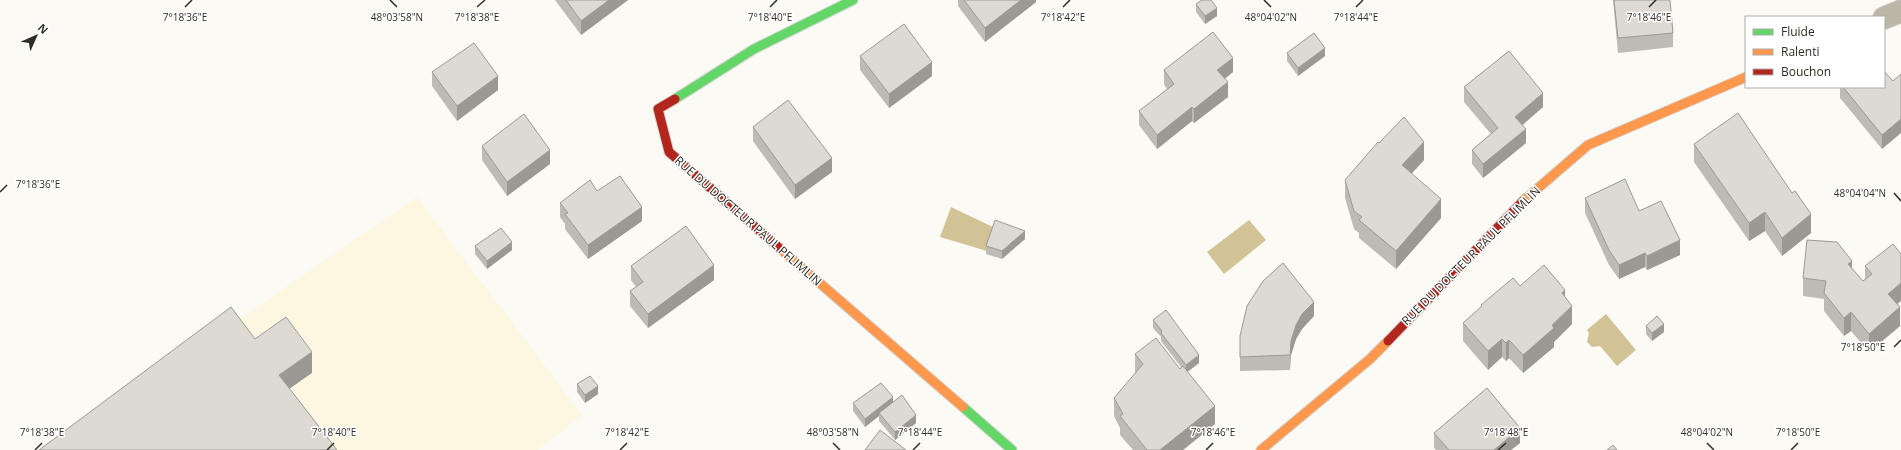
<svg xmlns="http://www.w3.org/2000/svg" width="1901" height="450" viewBox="0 0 1901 450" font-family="'Open Sans',sans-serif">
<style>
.built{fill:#fdf6e1}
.water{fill:#d2c396}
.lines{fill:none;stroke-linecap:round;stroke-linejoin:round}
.street-casing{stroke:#d6d4cf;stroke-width:24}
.fast-casing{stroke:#d6d4cf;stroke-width:11}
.slow-casing{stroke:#d6d4cf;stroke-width:11}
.jam-casing{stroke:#d6d4cf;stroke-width:11}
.street{stroke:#bbb7a8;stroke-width:22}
.fast{stroke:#63d668;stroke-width:9}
.slow{stroke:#ff974d;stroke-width:9}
.jam{stroke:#b3261e;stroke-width:9}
.wall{fill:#bdbbb5}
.shaded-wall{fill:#9a9994}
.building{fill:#dcdad3;stroke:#9a9994}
.ticks{fill:none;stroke:#302d24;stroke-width:1.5}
.labels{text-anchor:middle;stroke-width:3;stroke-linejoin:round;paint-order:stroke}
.street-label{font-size:12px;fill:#302d24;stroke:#fff}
.ticks-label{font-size:10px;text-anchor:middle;fill:#302d24;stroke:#fff;stroke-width:3;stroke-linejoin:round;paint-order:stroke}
</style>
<rect width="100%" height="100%" fill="#fbfaf4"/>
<path class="built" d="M417,197L582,415L537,450H49Z"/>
<g class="water">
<path d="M951,207L995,228L987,251L940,237Z"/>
<path d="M1249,220L1266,240L1224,274L1207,252Z"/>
<path d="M1606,314L1636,350L1617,366L1600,346L1592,347L1587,342L1589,333L1587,330Z"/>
</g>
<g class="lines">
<defs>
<path id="street" d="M1884,18L1901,11"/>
<g id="fast">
<path d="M675,99L754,49L853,0"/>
<path d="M963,407L1012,450"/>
</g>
<g id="slow">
<path d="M1523,201L1588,145L1746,77"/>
<path d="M778,247L963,407"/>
<path d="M1261,450L1370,359L1388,341"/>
</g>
<g id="jam">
<path d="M675,99L658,109L669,152L778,247"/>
<path d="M1388,341L1523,201"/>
</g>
</defs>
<use href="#street" class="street-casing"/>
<use href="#fast" class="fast-casing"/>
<use href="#slow" class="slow-casing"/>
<use href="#jam" class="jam-casing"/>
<use href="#street" class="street"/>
<use href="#fast" class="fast"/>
<use href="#slow" class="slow"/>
<use href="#jam" class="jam"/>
</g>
<g class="wall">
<path d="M555,0H628L581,35Z"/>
<path d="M958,0H1036V2L985,42L958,6Z"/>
<path d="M1613,0H1670L1673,33V47L1618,53Z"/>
<path d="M1196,4L1217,16L1205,24L1196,12Z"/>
<path d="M1287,53L1325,56L1298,76L1287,61Z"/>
<path d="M860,56L932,76L889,108L860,70Z"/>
<path d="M1164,70L1233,72L1225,79L1228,97L1194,123L1192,121L1157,149L1139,125V111L1167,89L1164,84Z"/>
<path d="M432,72L498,90L457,121L432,86Z"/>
<path d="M1893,81L1882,149L1840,98V87H1884Z"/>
<path d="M1464,87L1543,107L1523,125L1526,143L1483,178L1472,164V150L1491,134L1464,102Z"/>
<path d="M753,127L832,172L795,199L753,141Z"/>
<path d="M1379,143L1424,160L1411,174L1441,218L1396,269L1359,238V233L1354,229L1345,198V180Z"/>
<path d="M1694,144L1811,233L1782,256L1765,231L1749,241L1694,162Z"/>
<path d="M482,146L550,164L507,196L482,160Z"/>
<path d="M597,191L642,221L588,259L565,229V224L560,217V203Z"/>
<path d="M1585,198L1639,211L1680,255L1647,270L1645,267L1619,279L1609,265L1585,213Z"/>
<path d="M1025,239L1002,259L986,254V246Z"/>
<path d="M475,246L512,250L487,269L475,254Z"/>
<path d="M631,266L714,280L648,328L630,306V291L636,287L631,280Z"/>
<path d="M1865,266L1897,304L1900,326L1869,352L1851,331L1844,336L1824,311V299L1803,296V278L1852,268L1863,281L1865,279Z"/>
<path d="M1520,286L1565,297L1572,324L1554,342V347L1523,373L1509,358L1506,361L1502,357L1488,370L1463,341V323L1481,308V305Z"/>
<path d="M1314,316L1302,329L1296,339L1291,355L1290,370L1240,371V336Z"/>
<path d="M1153,320L1199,363L1187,372L1215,424L1183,450H1133L1120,435V428L1114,416V398L1136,373L1135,372V354L1180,369L1181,367L1161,341V337L1153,328Z"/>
<path d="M1646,326L1664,332L1652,341L1646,334Z"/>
<path d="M577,384L598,394L585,403L577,392Z"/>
<path d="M893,402L916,423L895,440L879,421V416L865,427L853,411V403Z"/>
<path d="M1434,433L1520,443L1511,450H1436L1434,448Z"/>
</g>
<g class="shaded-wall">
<path d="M609,0H628L581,35V21Z"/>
<path d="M1021,0H1036V2L985,42V28Z"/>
<path d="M1217,8V16L1205,24V16Z"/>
<path d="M1325,48V56L1298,76V68Z"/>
<path d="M1233,58V72L1217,84V70Z"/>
<path d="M932,62V76L889,108V94Z"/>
<path d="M498,76V90L457,121V106Z"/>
<path d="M1228,82V97L1194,123V109Z"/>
<path d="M1543,93V107L1515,131V117Z"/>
<path d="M1192,107V121L1157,149V135Z"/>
<path d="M1901,119V133L1882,149V135Z"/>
<path d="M1526,129V143L1483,178V164Z"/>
<path d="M1424,142V160L1402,184V165Z"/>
<path d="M550,150V164L507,196V182Z"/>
<path d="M832,158V172L795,199V185Z"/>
<path d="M1441,199V218L1396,269V251Z"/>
<path d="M642,207V221L588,259V245Z"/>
<path d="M1765,212V231L1749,241V223Z"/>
<path d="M1811,214V233L1782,256V238Z"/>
<path d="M1025,231V239L1002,259V251Z"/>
<path d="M1680,240V255L1647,270V256Z"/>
<path d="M512,242V250L487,269V261Z"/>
<path d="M1645,253V267L1619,279V265Z"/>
<path d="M1852,261V279L1848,264Z"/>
<path d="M714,265V280L648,328V314Z"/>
<path d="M1901,283V301L1888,312V294Z"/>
<path d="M1565,290V309L1562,293Z"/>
<path d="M1314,302V316L1302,329L1296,339L1291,355L1290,370L1291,341L1296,325L1302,314Z"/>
<path d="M1572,306V324L1554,342V347L1523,373V355Z"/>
<path d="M1900,307V326L1869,352V334Z"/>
<path d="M1851,312V331L1844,336V318Z"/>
<path d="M1664,324V332L1652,341V333Z"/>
<path d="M1502,339V357L1488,370V351Z"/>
<path d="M1509,340V358L1506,361V343Z"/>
<path d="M312,352V373L279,396V375Z"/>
<path d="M1199,355V363L1186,373V365Z"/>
<path d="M598,386V394L585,403V395Z"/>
<path d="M893,397V405L879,413V416L865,427V419Z"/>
<path d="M1215,406V424L1183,450H1160Z"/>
<path d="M916,415V423L895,440V432Z"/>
<path d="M1520,428V443L1511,450H1494Z"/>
</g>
<g class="building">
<path d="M566,0H609L581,21Z"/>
<path d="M964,0H1021L985,28Z"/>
<path d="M1202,0H1211L1217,8L1205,16L1196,4Z"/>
<path d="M1614,0H1670L1673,33L1618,38Z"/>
<path d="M904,24L932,62L889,94L860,56Z"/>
<path d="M1213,32L1233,58L1217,70L1228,82L1194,109L1192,107L1157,135L1139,111L1174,84L1164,70Z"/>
<path d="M1314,33L1325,48L1298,68L1287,53Z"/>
<path d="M474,43L498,76L457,106L432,72Z"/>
<path d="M1509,51L1543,93L1515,117L1526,129L1483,164L1472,150L1498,128L1464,87Z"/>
<path d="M1884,71L1893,81L1901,74V119L1882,135L1843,87H1884Z"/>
<path d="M788,100L832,158L795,185L753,127Z"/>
<path d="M1738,113L1792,193L1795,191L1811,214L1782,238L1765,212L1749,223L1694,144Z"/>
<path d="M524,114L550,150L507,182L482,146Z"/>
<path d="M1404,117L1424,142L1402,165L1441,199L1396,251L1359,220L1362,217L1354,211L1345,180L1378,142L1379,143Z"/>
<path d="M620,176L642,207L588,245L565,214L568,213L560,203L590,180L597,191Z"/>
<path d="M1625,179L1639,211L1661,201L1680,240L1647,256L1645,253L1619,265L1609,250L1585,198Z"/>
<path d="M995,220L1025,231L1002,251L986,246Z"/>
<path d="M686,226L714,265L648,314L630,291L643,282L631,266Z"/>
<path d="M501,228L512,242L487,261L475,246Z"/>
<path d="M1807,240L1837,242L1852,261L1848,264L1863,281L1872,274L1865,266L1893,244L1901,254V283L1888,294L1900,307L1869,334L1851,312L1844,318L1824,293L1826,281L1803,278Z"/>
<path d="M1283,263L1314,302L1302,314L1296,325L1291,341L1290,355L1240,357V336L1247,306L1263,281Z"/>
<path d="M1544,265L1565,290L1562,293L1572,306L1552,325L1554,328L1523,355L1509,340L1506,343L1502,339L1488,351L1463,323L1482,306L1481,305L1513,278L1520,286Z"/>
<path d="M231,307L255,339L286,317L312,352L279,375L337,450H39Z"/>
<path d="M1166,310L1199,355L1186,365L1161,333L1162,331L1153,320Z"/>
<path d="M1657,316L1664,324L1652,333L1646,326Z"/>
<path d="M1156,338L1180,369L1183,366L1215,406L1160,450H1147L1120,416L1123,414L1114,398L1143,364L1135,354Z"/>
<path d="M590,376L598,386L585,395L577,384Z"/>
<path d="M881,383L893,397L865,419L853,403Z"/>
<path d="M1487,388L1520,428L1494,450H1449L1434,433Z"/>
<path d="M902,395L916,415L895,432L879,413Z"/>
<path d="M880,430L906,450H865Z"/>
<path d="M1613,445L1617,450H1607Z"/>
</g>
<path class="ticks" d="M390,0L397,7M1264,0L1271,7M185,7L192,0M477,7L485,0M770,7L777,0M1063,7L1070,0M1356,7L1363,0M1649,7L1656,0M0,192L7,185M1894,193L1901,201M1894,347L1901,340M833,443L840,450M1707,443L1714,450M35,450L42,443M327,450L334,443M620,450L627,443M913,450L920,443M1206,450L1213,443M1498,450L1506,443M1791,450L1798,443"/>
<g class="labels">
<g class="street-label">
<text transform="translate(748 221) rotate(41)" y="4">RUE DU DOCTEUR PAUL PFLIMLIN</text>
<text transform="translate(1471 256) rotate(-45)" y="4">RUE DU DOCTEUR PAUL PFLIMLIN</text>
</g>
</g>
<g class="ticks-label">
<text x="185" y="21">7°18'36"E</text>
<text x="397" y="21">48°03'58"N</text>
<text x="477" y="21">7°18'38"E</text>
<text x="770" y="21">7°18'40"E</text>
<text x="1063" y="21">7°18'42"E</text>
<text x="1271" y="21">48°04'02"N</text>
<text x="1356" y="21">7°18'44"E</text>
<text x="1649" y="21">7°18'46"E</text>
<text x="38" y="188">7°18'36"E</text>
<text x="1860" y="197">48°04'04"N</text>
<text x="1863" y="351">7°18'50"E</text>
<text x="42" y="436">7°18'38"E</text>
<text x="334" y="436">7°18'40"E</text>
<text x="627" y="436">7°18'42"E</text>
<text x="833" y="436">48°03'58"N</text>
<text x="920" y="436">7°18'44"E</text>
<text x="1213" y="436">7°18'46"E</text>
<text x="1506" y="436">7°18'48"E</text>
<text x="1707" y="436">48°04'02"N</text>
<text x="1798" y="436">7°18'50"E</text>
</g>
<rect x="1745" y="16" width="140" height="72" fill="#ffffff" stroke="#acaba7"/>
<rect x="1753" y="29" width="20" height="6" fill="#63d668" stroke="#acaba7"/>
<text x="1781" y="36" font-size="12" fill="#302d24">Fluide</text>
<rect x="1753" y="49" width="20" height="6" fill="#ff974d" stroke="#acaba7"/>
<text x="1781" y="56" font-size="12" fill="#302d24">Ralenti</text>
<rect x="1753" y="69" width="20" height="6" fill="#b3261e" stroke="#acaba7"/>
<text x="1781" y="76" font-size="12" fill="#302d24">Bouchon</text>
<g transform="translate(36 36) rotate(45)" stroke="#ffffff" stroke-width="3" paint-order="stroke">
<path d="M0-3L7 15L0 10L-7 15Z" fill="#302d24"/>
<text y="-6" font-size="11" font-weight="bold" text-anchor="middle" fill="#302d24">N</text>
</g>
</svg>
